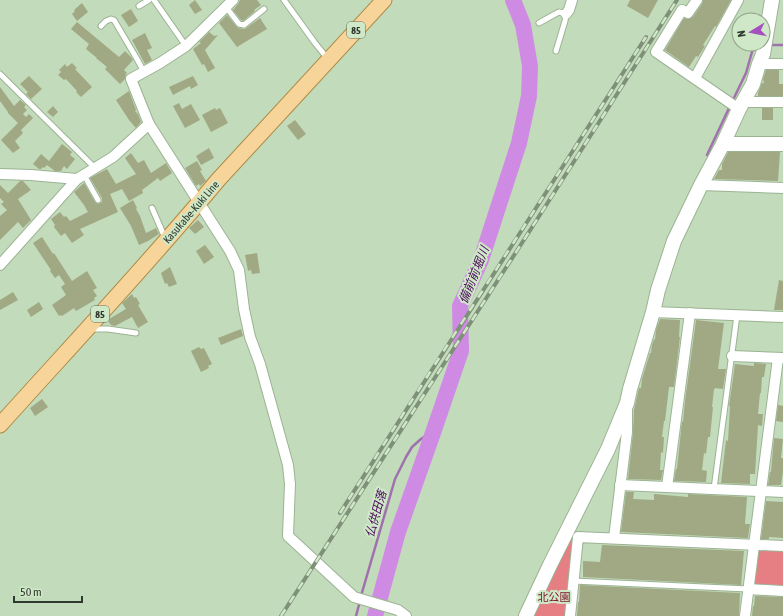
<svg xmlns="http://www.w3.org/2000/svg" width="783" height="616" viewBox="0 0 783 616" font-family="'Asap Condensed','Noto Sans JP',sans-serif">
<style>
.green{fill:#e57f83}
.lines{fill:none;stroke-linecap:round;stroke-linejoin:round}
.stream{stroke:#9f72ad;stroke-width:2.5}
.river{stroke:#cf8be4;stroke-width:16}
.building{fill:#a0a984}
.lane-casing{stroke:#9cb394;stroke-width:7}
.street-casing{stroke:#9cb394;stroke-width:12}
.secondary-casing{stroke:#9cb394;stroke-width:16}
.primary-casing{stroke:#ae8c47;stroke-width:17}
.lane{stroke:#fff;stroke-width:5}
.street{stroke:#fff;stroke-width:10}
.secondary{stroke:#fff;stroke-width:14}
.primary{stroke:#f7d499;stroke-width:15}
.rail-casing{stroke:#7f9079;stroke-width:4}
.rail{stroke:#cfe8c7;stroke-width:2.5;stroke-dasharray:8;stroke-linecap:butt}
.labels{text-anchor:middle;stroke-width:4;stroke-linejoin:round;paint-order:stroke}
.shield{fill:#cfe8c7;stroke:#606e5b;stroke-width:1}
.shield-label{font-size:10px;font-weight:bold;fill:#30392d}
.street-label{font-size:11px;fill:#30392d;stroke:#cfe8c7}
.park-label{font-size:11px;fill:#801728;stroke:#cfe8c7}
.water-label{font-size:12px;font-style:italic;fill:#4b095c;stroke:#cfe8c7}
</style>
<rect width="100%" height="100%" fill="#c2dbba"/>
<g class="green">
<path d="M565,534L578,537L570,616H526Z"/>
<path d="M754,545L783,546V591L748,589Z"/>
</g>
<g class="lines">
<g class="stream">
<path d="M769,45H783"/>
<path d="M732,102L746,73L754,45H760"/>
<path d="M707,155L730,106"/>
<path d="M361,596L395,479L406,457L412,447L421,439L434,430"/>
<path d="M356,616L360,601"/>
</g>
<path class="river" d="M375,616L398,532L434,430L461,351L460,306L481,260L519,143L529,96L530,66L523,25L513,0"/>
</g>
<g class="building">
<path d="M195,0L202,10L195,14L189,5Z"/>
<path d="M240,0H257L261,5L254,10L255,11L243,21L241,20L233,10L238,4Z"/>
<path d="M630,0H658L648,18L627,6Z"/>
<path d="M703,0H731L716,27L715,26L703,45L705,46L698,57L696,56L689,67L665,50L684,18L688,19L693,17L702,4Z"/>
<path d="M82,3L88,12L77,21L72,14L75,11L74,10Z"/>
<path d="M131,9L138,21L129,27L121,15Z"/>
<path d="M227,15L236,26L238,28L245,29L260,18L267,29L237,47L219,23Z"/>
<path d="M77,22L119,57L125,51L131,57L133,60L124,70L127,73L125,75H126L125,79L120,84L105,69L107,67L96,58H97L86,49L89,44L71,29Z"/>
<path d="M209,32L214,36L218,35L205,50L215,68L208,72L204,64L202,65L193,49L201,43L199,42Z"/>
<path d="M145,33L152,48L147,50L152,60L145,64L132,40Z"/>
<path d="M72,63L77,68L75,69L92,87L81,97L76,92L77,91L66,79L64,80L58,75L61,72L59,70L65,64L67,67Z"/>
<path d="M766,70H779V84H783V96H758V93L762,83H764L763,79Z"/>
<path d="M29,76L42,89L31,99L26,94L28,92L20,84Z"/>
<path d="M193,76L198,85L191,89L190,86L173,95L169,87Z"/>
<path d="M0,87L14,106L20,100L26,105L24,107L27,110L23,114L26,117L29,114L33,118L21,130L23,133L15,141L20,148L13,153L1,140L18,123L8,113V112L0,101Z"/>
<path d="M129,91L136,110L135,111L138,114L141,122L136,128L129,120L116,100Z"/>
<path d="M179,103L182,109L191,104L200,120L185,128L173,106Z"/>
<path d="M53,106L58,112L53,117L47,112Z"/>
<path d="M215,108L216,110L220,108L228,123L211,132L202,115Z"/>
<rect x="762" y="108" width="11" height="12"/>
<path d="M295,120L306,134L298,140L287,126Z"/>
<path d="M62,144L72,152L70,155L75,159L67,169L64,166L61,171H55L47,165L44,168L43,167L41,169H39L33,164L41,154L49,161Z"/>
<path d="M209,148L214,158L201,165L196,156Z"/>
<path d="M728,152H780L778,181L714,179L719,170H722V164Z"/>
<path d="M131,153L138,163L144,160L151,173L166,163L172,173L160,181L158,178L142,190L143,193L129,201L122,189L110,194L118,212L80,229L84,235L72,243L65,233L61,236L54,227L55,225L51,219L60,212L64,217L66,216L70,221L88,212L84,205L74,192L84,183L95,202L98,204L102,202V198L90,178L107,169L116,184L136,174L125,158Z"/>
<path d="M197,161L202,170L200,171L206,181L200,186L199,184L196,186L185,168Z"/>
<path d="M20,181H23L31,190L18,199L31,220L23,228L18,222L0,240V216L7,210L1,204L4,202L0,198V185L8,193Z"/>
<path d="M133,200L137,208L136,209L140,216L146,233L156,228L159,234L148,241L139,245L131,226L120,208Z"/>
<path d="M198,220L204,227L195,234L189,228Z"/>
<path d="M42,237L53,254L54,253L72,281L87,271L97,288L93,290L97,296L94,298L95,300L76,311L74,308L62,316L61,315L59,316L52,305L66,295L61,287L65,284L59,275L55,278L50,271L51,270L33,243Z"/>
<path d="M205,245L214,257L204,264L196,251Z"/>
<path d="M257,253L260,273L252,274L251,270L248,271L245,255Z"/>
<path d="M170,267L177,284L169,287L167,283L165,284L161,273Z"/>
<path d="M779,280L783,281V310H774Z"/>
<path d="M13,292L18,300L0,310V300Z"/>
<path d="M132,294L134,298L136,297L140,304L138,305L148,322L138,328L132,317L115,326L111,325L108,321L109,320V319L126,309L122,303Z"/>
<path d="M39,302L43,309L31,317L27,310Z"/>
<path d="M660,319L680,320L679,337H680L674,387H669L665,421H664L662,437H664L663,453L661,452L660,470H663L661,480L628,479L633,433L634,410L639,388H641L642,379L650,353H651L652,345L654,339L655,340L656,330Z"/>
<path d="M696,320L724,323L718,369H726L723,389L715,388V389H714L712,407H713L710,437H708L706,454L704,453L702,470L707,471L706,482L674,481L676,469H677L682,421L683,422L685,401Z"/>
<path d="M241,329L243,336L221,345L218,338Z"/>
<path d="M199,347L201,349L204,348L212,364L208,366L209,368L201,372L191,351Z"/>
<path d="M754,363L766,364L764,377H762L761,393H760L758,414H763L762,426L758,425L755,474H750V484L721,483L726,440L728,441L730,406H729L735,364L754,366Z"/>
<path d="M42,399L48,407L35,416L30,408Z"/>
<path d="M778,405L783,406V422L776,421Z"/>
<path d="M774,438L783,439L781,458H783V472L781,485H768L770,472H771Z"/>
<path d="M626,492H634L633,499L654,500V494L688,497V494L747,497L745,524H750L748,538L621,532Z"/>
<path d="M766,501L783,502V538L769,537V539H761Z"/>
<path d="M602,545L744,551L741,585L583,577V561L600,562Z"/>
<path d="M580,585L740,593L739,616H577L578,602H579Z"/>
<path d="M755,596L783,597V616H752L753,606H754Z"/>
</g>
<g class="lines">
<defs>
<g id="lane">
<path d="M154,0L186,46"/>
<path d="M284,0L315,43L328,59"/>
<path d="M139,6L149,0"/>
<path d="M226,7L239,24L244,25L264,9"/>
<path d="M539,23L557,13L559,12L566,14L565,21L556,51"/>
<path d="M101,26L106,21L111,19L114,20L137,59L144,72"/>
<path d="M0,74L95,168"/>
<path d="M84,175L98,200"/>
<path d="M152,208L165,238"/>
<path d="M91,329H108L136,333"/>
<path d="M714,489L737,315"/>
<path d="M573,581L748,589"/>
</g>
<g id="street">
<path d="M233,0L186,46L160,63L131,79L149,124L230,251L239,270L244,309L250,337L260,364L288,465L290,484L288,536L354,597L398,610L406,616"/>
<path d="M697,0L688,13L682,10L656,52L739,109"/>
<path d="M566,14L569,10L572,0"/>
<path d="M759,64H783"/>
<path d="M695,78L738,0"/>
<path d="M743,102H783"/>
<path d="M0,174L31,175L77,179"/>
<path d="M701,185L783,188"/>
<path d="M0,265L77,179L113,157L149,124"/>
<path d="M653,312L783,317"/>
<path d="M732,356L783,358"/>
<path d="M620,485L783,492"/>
<path d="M667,487L690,313"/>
<path d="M614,538L627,432V409"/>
<path d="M748,589L783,591"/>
<path d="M570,616L578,537L783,546"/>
<path d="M745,616L778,358"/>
</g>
<g id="secondary">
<path d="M723,144H783"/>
<path d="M526,616L550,565L608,449L627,403L630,389L653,312L658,290L674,241L701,185L723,144L739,109L753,84L759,64L763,54L772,0"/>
</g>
<path id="primary" d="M0,425C73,344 148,264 218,180L384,0"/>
</defs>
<use href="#lane" class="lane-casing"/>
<use href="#street" class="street-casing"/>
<use href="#secondary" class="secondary-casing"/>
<use href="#primary" class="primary-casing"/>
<use href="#lane" class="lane"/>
<use href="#street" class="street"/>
<use href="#secondary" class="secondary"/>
<use href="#primary" class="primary"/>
<defs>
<g id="rail">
<path d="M340,513C441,354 544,196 646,37"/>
<path d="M281,616L529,232L677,0"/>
</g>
</defs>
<use href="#rail" class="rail-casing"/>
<use href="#rail" class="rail"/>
</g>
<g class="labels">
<g class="shield">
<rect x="347" y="22" width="18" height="16" rx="3"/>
<rect x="91" y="306" width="18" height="16" rx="3"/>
</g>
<g class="shield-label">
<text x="356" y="34">85</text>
<text x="100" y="318">85</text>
</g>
<g class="street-label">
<text transform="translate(191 212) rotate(-49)" y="4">Kasukabe-Kuki Line</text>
</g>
<g class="park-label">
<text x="554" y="601">北公園</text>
</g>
<g class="water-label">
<text transform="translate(474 275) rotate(-68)" y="4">備前前堀川</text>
<text transform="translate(376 514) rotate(-74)" y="4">仏供田落</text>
</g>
</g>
<g transform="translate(751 32) rotate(260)"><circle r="19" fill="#cfe8c7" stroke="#8fa289"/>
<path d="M0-3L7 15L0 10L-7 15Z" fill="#a650bf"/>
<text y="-6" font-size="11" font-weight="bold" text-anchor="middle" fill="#30392d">N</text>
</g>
<path d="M14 596v6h68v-6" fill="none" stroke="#30392d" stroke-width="2"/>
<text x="20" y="596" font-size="12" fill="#30392d" stroke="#cfe8c7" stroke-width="3" paint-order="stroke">50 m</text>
</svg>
